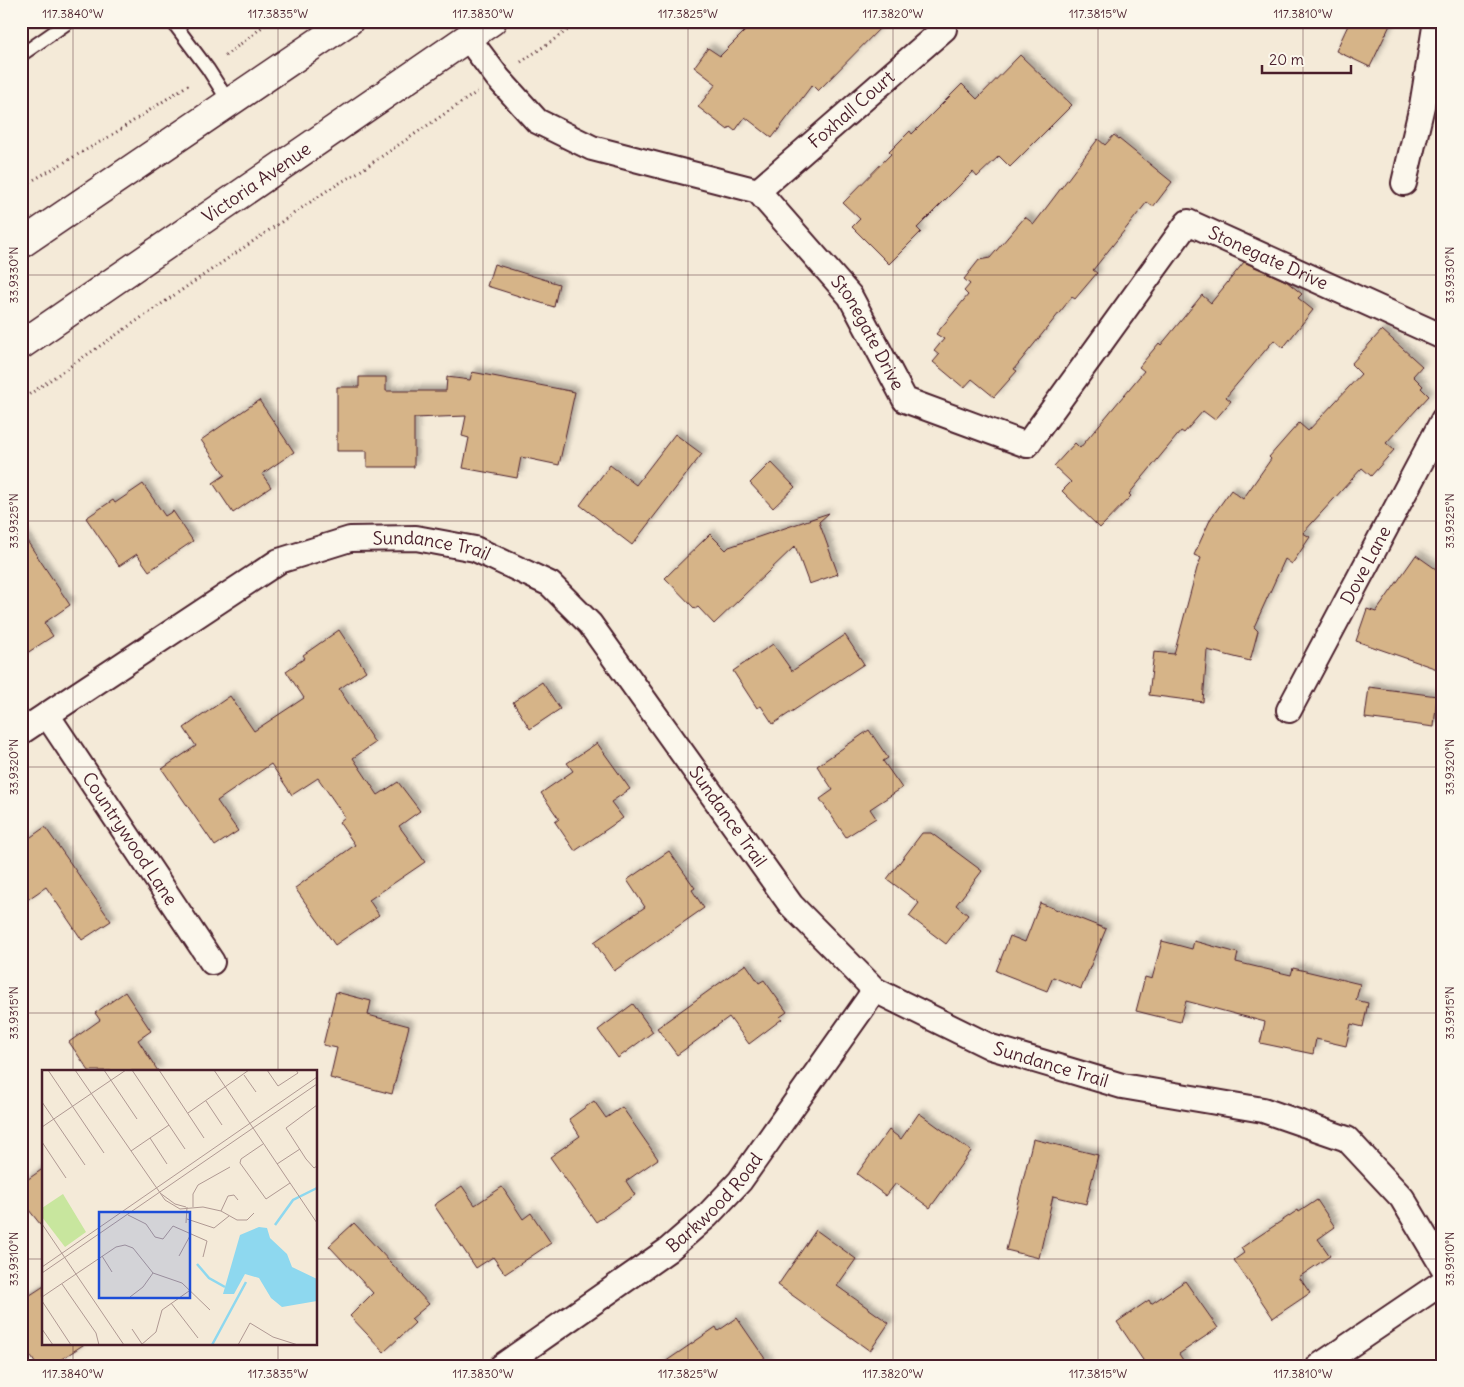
<svg xmlns="http://www.w3.org/2000/svg" width="1464" height="1387" viewBox="0 0 1464 1387" font-family="Delius,sans-serif">
<style>
.building{fill:#d6b488;stroke:#4a1f2b;filter:url(#shadow)}
.lines{fill:none;stroke-linecap:round;stroke-linejoin:round}
.lane-casing{stroke:#4a1f2b;stroke-width:16}
.street-casing{stroke:#4a1f2b;stroke-width:28}
.secondary-casing{stroke:#4a1f2b;stroke-width:31}
.path{stroke:#4a1f2b;stroke-width:3;stroke-dasharray:1 4;stroke-linecap:butt}
.lane{stroke:#fbf7ec;stroke-width:12}
.street{stroke:#fbf7ec;stroke-width:24}
.secondary{stroke:#fbf7ec;stroke-width:28}
.ticks{fill:none;stroke:#4a1f2b;stroke-width:1;stroke-opacity:0.45}
.labels{text-anchor:middle;stroke-width:4;stroke-linejoin:round;paint-order:stroke}
.street-label{font-size:18px;fill:#4a1f2b;stroke:#fbf7ec}
.inset-river{fill:none;stroke:#8ed8ef;stroke-width:2.5}
.inset-road{fill:none;stroke:#b09993;stroke-width:1}
.view{fill:#1d4ed8;fill-opacity:0.15;stroke:#1d4ed8;stroke-width:2.5}
.inset-edge{fill:none;stroke:#4a1f2b;stroke-width:2.5}
.neatline{fill:none;stroke:#4a1f2b;stroke-width:2}
.ticks-label{font-size:12px;text-anchor:middle;fill:#4a1f2b}
</style>
<defs>
<filter id="shadow"><feDropShadow dx="4.5" dy="-4.5" stdDeviation="2.5" flood-color="#0004"/></filter>
</defs>
<rect width="100%" height="100%" fill="#f4ead8"/>
<filter id="ink" filterUnits="userSpaceOnUse"><feTurbulence type="fractalNoise" baseFrequency=".02" numOctaves="2"/><feDisplacementMap in="SourceGraphic" scale="10" xChannelSelector="R" yChannelSelector="G"/><feConvolveMatrix kernelMatrix="1 2 1 2 8 2 1 2 1" color-interpolation-filters="sRGB"/></filter>
<g filter="url(#ink)">
<g class="building">
<path d="M755,21H887L818,91L812,85L772,138L745,117L735,131L730,127L728,130L698,107L716,84L694,67L708,48L720,56Z"/>
<path d="M1350,21H1392L1370,67L1336,51Z"/>
<path d="M1020,55L1072,105L1010,167L999,156L977,177L973,172L917,228L921,232L889,264L852,227L860,219L843,203L891,154L889,152L910,131L912,134L962,84L977,99Z"/>
<path d="M1114,135L1172,182L1153,207L1147,202L1093,270L1097,273L1075,299L1072,297L1014,369L1017,371L994,397L972,379L964,388L933,362L939,355L934,351L944,339L936,334L968,295L964,291L970,284L964,279L979,260L990,258L1025,217L1034,224L1098,139L1105,145Z"/>
<path d="M1244,262L1286,281L1302,294L1298,298L1313,310L1283,348L1274,340L1226,397L1231,401L1215,420L1203,411L1184,433L1181,431L1129,494L1131,496L1100,528L1062,491L1071,482L1054,466L1075,443L1080,448L1144,371L1139,367L1159,343L1161,345L1202,295L1211,303Z"/>
<path d="M494,264L559,284L554,307L487,286Z"/>
<path d="M1382,330L1422,366L1413,376L1423,386L1421,388L1429,396L1386,443L1394,450L1371,476L1362,468L1303,533L1310,537L1292,564L1285,559L1254,627L1258,631L1250,661L1207,650L1203,702L1149,695L1154,652L1174,654L1197,568L1201,558L1194,555L1211,518L1231,490L1243,499L1271,459L1269,457L1290,433L1299,423L1308,431L1361,374L1351,364Z"/>
<path d="M472,372L575,392L559,465L521,457L517,478L463,468L469,438L462,436L466,416L414,418V467H367V451H337V387H359V377H386V391H446L447,377L470,380Z"/>
<path d="M259,400L294,452L262,474L271,487L233,513L213,483L225,475L201,440Z"/>
<path d="M675,434L702,454L632,545L580,505L610,465L636,485Z"/>
<path d="M771,462L795,487L773,508L750,483Z"/>
<path d="M143,484L165,516L173,511L193,541L149,571L137,554L119,566L86,518L113,500L115,503Z"/>
<path d="M829,513L819,522L838,574L809,584L795,546L714,624L698,607L695,609L665,578L710,534L726,550L729,547Z"/>
<path d="M21,532L70,605L44,623L53,636L21,657Z"/>
<path d="M1416,555L1443,574V671L1356,641L1367,609L1376,612Z"/>
<path d="M339,630L366,671L339,689L375,743L353,758L378,795L398,782L420,811L399,826L425,862L369,900L379,915L335,945L295,888L355,845L339,822L345,817L318,778L292,795L271,764L217,801L238,831L215,846L162,769L196,746L184,728L230,696L254,731L304,698L286,671L305,658L303,655Z"/>
<path d="M845,635L864,664L773,724L761,706L757,708L733,671L773,644L792,671Z"/>
<path d="M542,682L560,709L530,729L513,702Z"/>
<path d="M1369,687L1437,696L1434,727L1365,718Z"/>
<path d="M869,730L888,758L883,761L902,788L870,809L876,818L846,837L820,799L833,790L817,766Z"/>
<path d="M597,743L630,789L611,802L623,818L575,851L555,822L559,819L541,793L573,771L567,763Z"/>
<path d="M45,827L111,921L82,940L46,887L21,904V844Z"/>
<path d="M922,833H931L982,871L956,905L968,915L946,944L909,916L919,903L887,879Z"/>
<path d="M669,851L695,888L692,890L704,908L614,971L594,942L645,907L627,880Z"/>
<path d="M1040,903L1106,929L1081,989L1053,977L1047,991L996,971L1010,936L1025,942Z"/>
<path d="M1162,941L1192,949L1194,941L1238,953L1236,962L1291,975L1293,968L1360,984L1356,1000L1368,1003L1363,1027L1351,1024L1346,1046L1316,1039L1313,1054L1260,1043L1265,1022L1186,1001L1180,1022L1136,1011L1145,977L1152,979Z"/>
<path d="M746,964L759,983L764,980L787,1012L780,1017L782,1019L749,1044L729,1017L677,1055L657,1028Z"/>
<path d="M125,992L151,1031L138,1040L158,1071H89L69,1042L100,1020L95,1013Z"/>
<path d="M336,992L371,1001L368,1015L409,1026L392,1094L330,1078L337,1048L323,1045Z"/>
<path d="M633,1004L653,1032L618,1058L598,1030Z"/>
<path d="M594,1101L606,1118L622,1107L658,1159L626,1181L635,1195L596,1222L550,1157L580,1136L569,1119Z"/>
<path d="M919,1113L971,1151L930,1208L896,1183L886,1196L857,1174L889,1130L901,1139Z"/>
<path d="M1033,1139L1098,1155L1086,1204L1053,1196L1039,1258L1006,1250Z"/>
<path d="M44,1168V1229L21,1200V1184Z"/>
<path d="M462,1186L475,1205L502,1187L523,1219L531,1213L551,1243L505,1274L493,1257L476,1268L434,1205Z"/>
<path d="M1317,1200L1335,1227L1318,1239L1330,1256L1299,1277L1310,1293L1273,1318L1234,1260L1244,1253L1241,1248L1298,1210L1299,1212Z"/>
<path d="M354,1223L429,1304L411,1319L415,1323L384,1352L350,1316L373,1293L329,1246Z"/>
<path d="M816,1230L856,1259L837,1286L889,1323L870,1351L778,1285Z"/>
<path d="M1185,1281L1218,1328L1179,1354L1187,1366H1147L1117,1322L1149,1300L1151,1304Z"/>
<path d="M44,1286V1343H86L51,1366H37L21,1341V1301Z"/>
<path d="M737,1318L770,1366H659L716,1327L718,1331Z"/>
</g>
<g class="lines">
<defs>
<g id="lane">
<path d="M172,21L208,69L229,102"/>
<path d="M21,55L70,21"/>
</g>
<g id="street">
<path id="s1" d="M468,38L498,78L537,121L592,148L758,191L850,296L905,400L1027,445L1188,222L1443,337"/>
<path d="M1404,183L1422,106L1436,21"/>
<path id="s2" d="M758,191L944,29"/>
<path id="s3" d="M1289,710L1443,420"/>
<path id="s4" d="M47,715L212,962"/>
<path id="s5" d="M21,732L279,561L350,539L416,538L475,549L550,584L590,624L791,905L875,990L991,1047L1122,1086L1263,1110L1347,1139L1402,1198L1443,1267"/>
<path id="s6" d="M502,1366L668,1250L707,1216L740,1181L875,990"/>
<path d="M1319,1366L1443,1282"/>
</g>
<g id="secondary">
<path d="M21,244L349,21"/>
<path id="s7" d="M21,345L492,21"/>
</g>
</defs>
<use href="#lane" class="lane-casing"/>
<use href="#street" class="street-casing"/>
<use href="#secondary" class="secondary-casing"/>
<g class="path">
<path d="M225,56L270,21"/>
<path d="M521,62L581,21"/>
<path d="M21,187L112,135L191,83"/>
<path d="M21,400L328,190L360,171L477,92"/>
</g>
<use href="#lane" class="lane"/>
<use href="#street" class="street"/>
<use href="#secondary" class="secondary"/>
</g>
</g>
<path class="ticks" d="M73,21V1071M278,21V1071M483,21V1366M688,21V1366M893,21V1366M1098,21V1366M1303,21V1366M21,29H1443M21,275H1443M21,521H1443M21,767H1443M21,1013H1443M21,1259H44M316,1259H1443M73,1343V1366M278,1343V1366"/>
<g class="labels">
<g class="street-label">
<text dy="6" stroke="none"><textPath href="#s2" startOffset="124">Foxhall Court</textPath></text>
<text dy="6" stroke="none"><textPath href="#s7" startOffset="286">Victoria Avenue</textPath></text>
<text dy="6" stroke="none"><textPath href="#s1" startOffset="1091">Stonegate Drive</textPath></text>
<text dy="6" stroke="none"><textPath href="#s1" startOffset="521">Stonegate Drive</textPath></text>
<text dy="6" stroke="none"><textPath href="#s5" startOffset="466">Sundance Trail</textPath></text>
<text dy="6" stroke="none"><textPath href="#s3" startOffset="164">Dove Lane</textPath></text>
<text dy="6" stroke="none"><textPath href="#s5" startOffset="886">Sundance Trail</textPath></text>
<text dy="6" stroke="none"><textPath href="#s4" startOffset="149">Countrywood Lane</textPath></text>
<text dy="6" stroke="none"><textPath href="#s5" startOffset="1306">Sundance Trail</textPath></text>
<text dy="6" stroke="none"><textPath href="#s6" startOffset="269">Barkwood Road</textPath></text>
</g>
</g>
<g transform="translate(42 1070)">
<rect width="275" height="275" fill="#f4ead8"/>
<path d="M21,124L44,162L23,177L0,147V138Z" fill="#c8e69e"/>
<path d="M217,157L225,158L228,168L245,184L250,197L275,209V231L240,237L229,228L217,208L203,204L192,224H181L198,165Z" fill="#8ed8ef"/>
<path class="inset-river" d="M233,155L251,130L275,118M155,194L167,208L183,217M170,275L204,212"/>
<path class="inset-road" d="M6,0L62,83M33,0L123,130L138,139L161,137L179,141L195,150H205L212,143M62,0L95,49M90,0L143,79M117,0L162,68M172,0L275,153M225,0L236,16L256,3L254,0M202,5L214,22M164,31L180,55M0,32L43,95M275,35L244,58L264,89L272,98L275,96M146,43L207,0M0,57L84,0M108,68L125,94M0,72L24,108M221,74L199,89L198,93L224,129L248,113M89,81L127,55M235,94L258,79M118,123L133,134L144,137M151,137V124L156,115L188,97M179,141L186,126L192,125L196,130M86,145L104,154L113,167L121,169L131,156L165,171L161,187M145,149L172,158L187,146M144,153L145,137M0,154L82,275M60,186L70,202M137,186L149,164M0,197L275,7M0,203L275,14M20,214L54,263L57,275M0,227L74,177L83,175L91,178L111,203L140,213L168,240M88,227L101,217L111,203M0,231L29,275M129,233L156,268M0,259L11,275M90,259L100,274M99,275L114,262L120,240L147,221M196,275L208,253L231,267L256,275"/>
<path class="view" d="M57,142H148V228H57Z"/>
<rect width="275" height="275" class="inset-edge"/>
</g>
<rect width="1464" height="1387" fill="none" stroke="#fbf7ec" stroke-width="55"/>
<path d="M1262 65v8h89v-8" fill="none" stroke="#4a1f2b" stroke-width="2.5"/>
<text x="1269" y="65" font-size="15" fill="#4a1f2b" stroke="#fbf7ec" stroke-width="4" paint-order="stroke">20 m</text>
<rect x="28" y="28" width="1408" height="1332" class="neatline"/>
<g class="ticks-label">
<text x="73" y="18">117.3840°W</text>
<text x="278" y="18">117.3835°W</text>
<text x="483" y="18">117.3830°W</text>
<text x="688" y="18">117.3825°W</text>
<text x="893" y="18">117.3820°W</text>
<text x="1098" y="18">117.3815°W</text>
<text x="1303" y="18">117.3810°W</text>
<text transform="translate(14 275) rotate(-90)" y="4">33.9330°N</text>
<text transform="translate(1450 275) rotate(-90)" y="4">33.9330°N</text>
<text transform="translate(14 521) rotate(-90)" y="4">33.9325°N</text>
<text transform="translate(1450 521) rotate(-90)" y="4">33.9325°N</text>
<text transform="translate(14 767) rotate(-90)" y="4">33.9320°N</text>
<text transform="translate(1450 767) rotate(-90)" y="4">33.9320°N</text>
<text transform="translate(14 1013) rotate(-90)" y="4">33.9315°N</text>
<text transform="translate(1450 1013) rotate(-90)" y="4">33.9315°N</text>
<text transform="translate(14 1259) rotate(-90)" y="4">33.9310°N</text>
<text transform="translate(1450 1259) rotate(-90)" y="4">33.9310°N</text>
<text x="73" y="1378">117.3840°W</text>
<text x="278" y="1378">117.3835°W</text>
<text x="483" y="1378">117.3830°W</text>
<text x="688" y="1378">117.3825°W</text>
<text x="893" y="1378">117.3820°W</text>
<text x="1098" y="1378">117.3815°W</text>
<text x="1303" y="1378">117.3810°W</text>
</g>
</svg>
